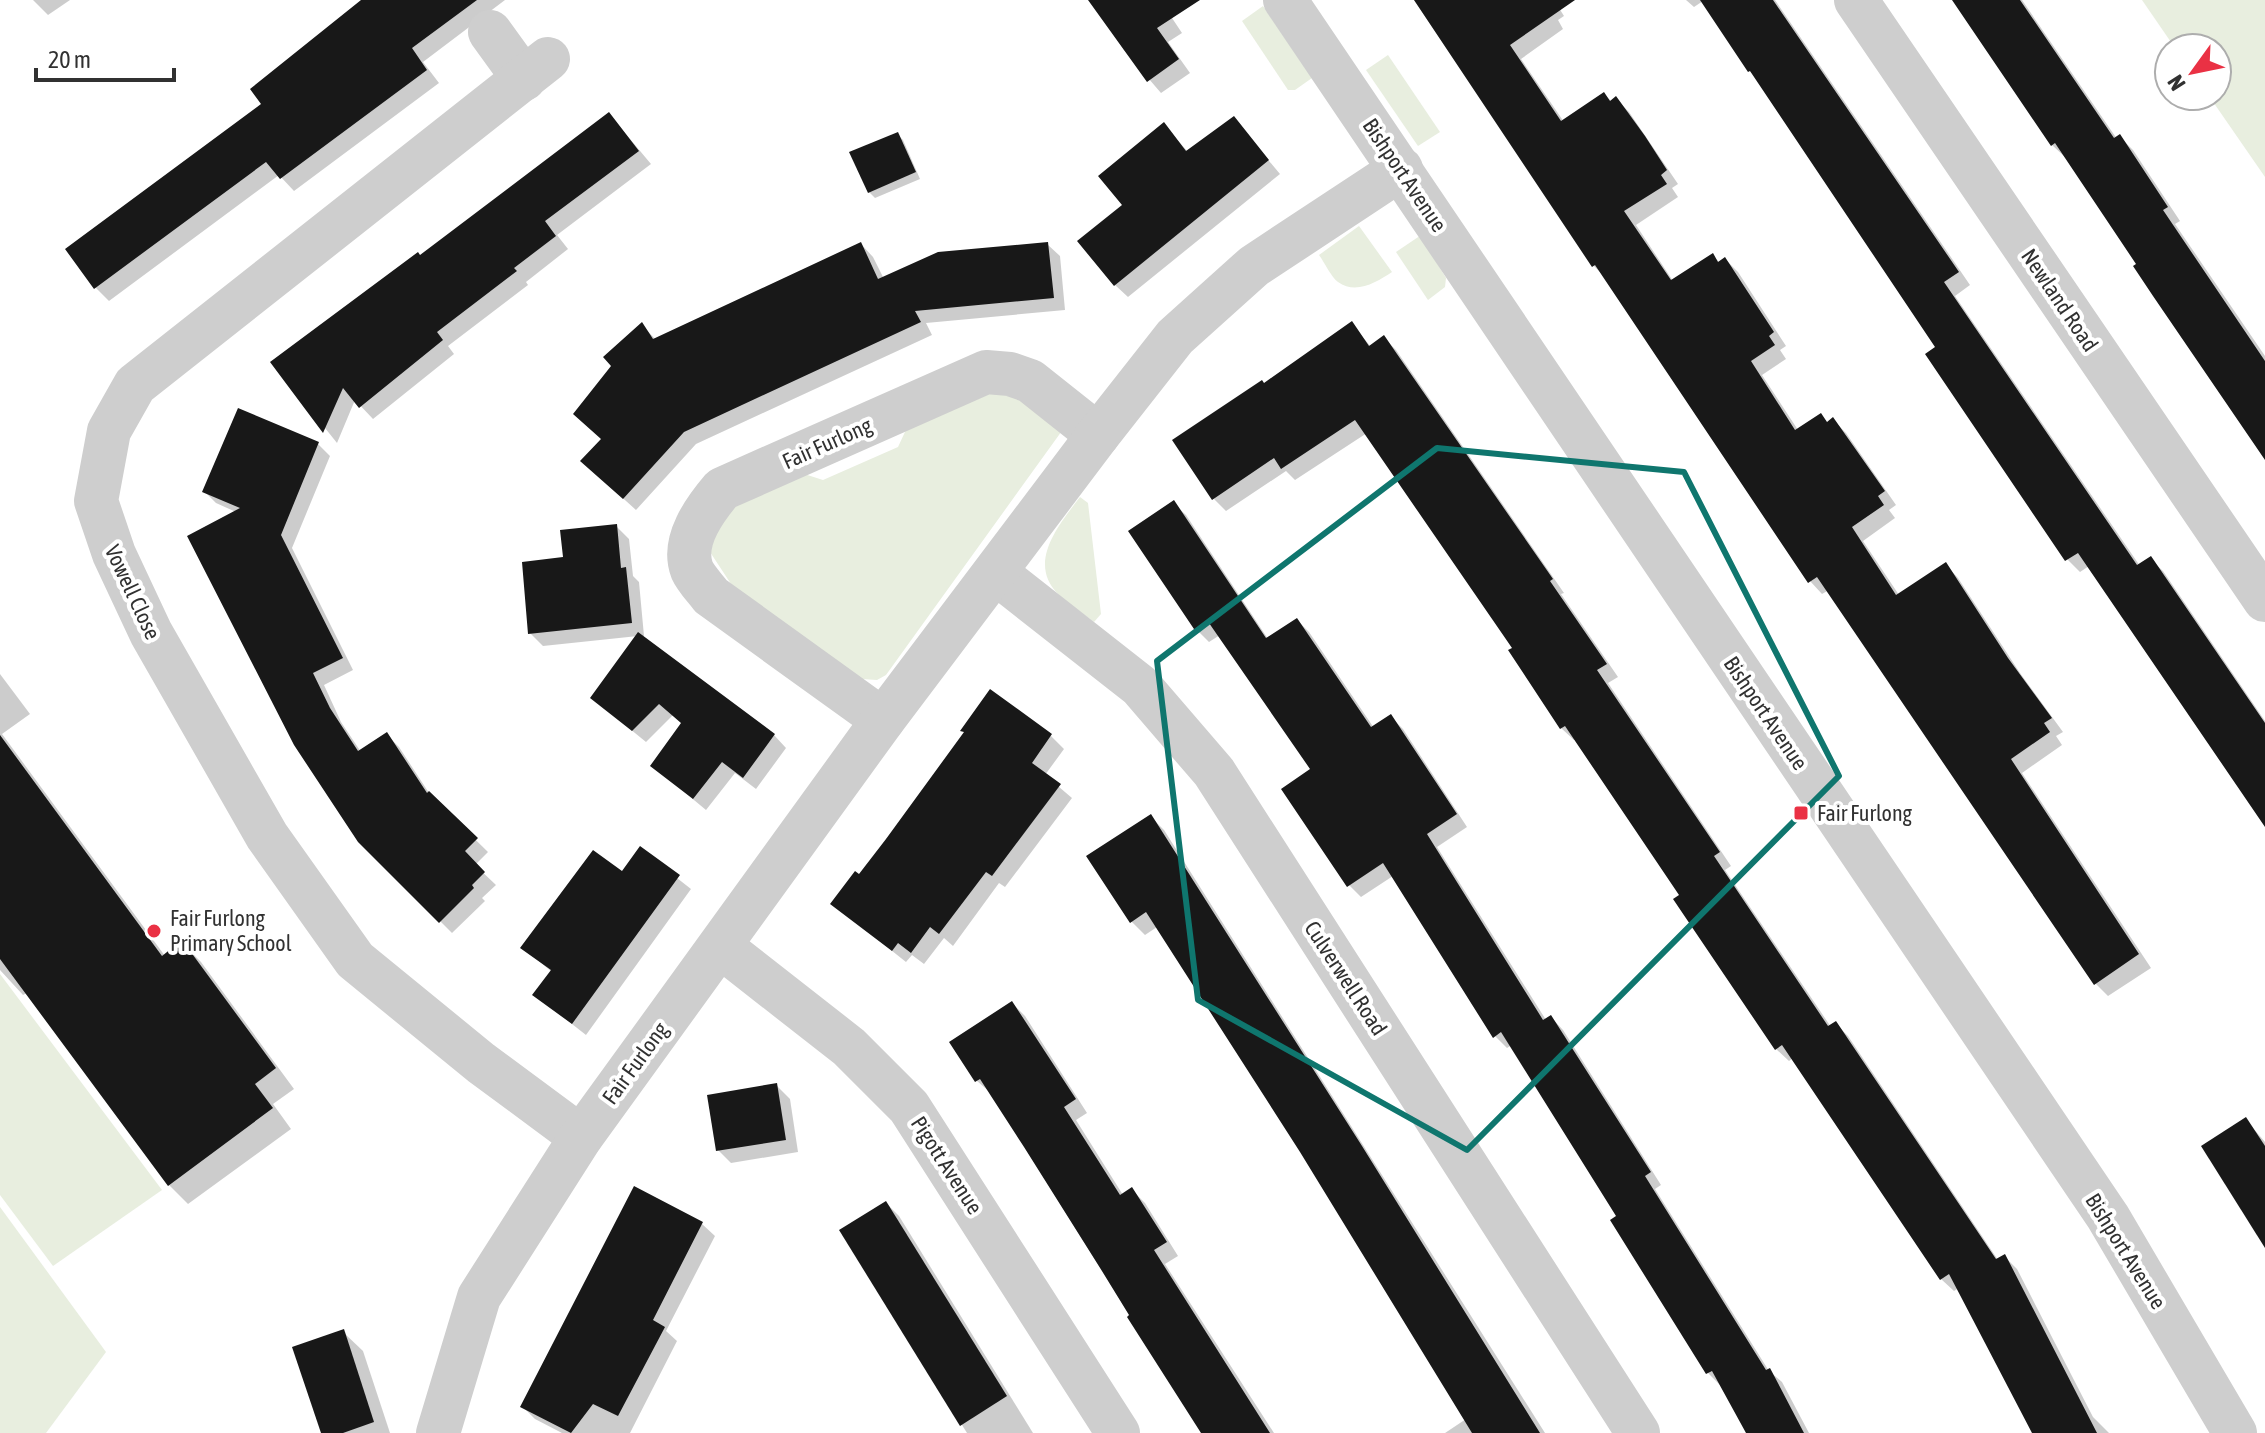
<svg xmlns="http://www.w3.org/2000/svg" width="2265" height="1433" viewBox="0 0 2265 1433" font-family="'Asap Condensed',sans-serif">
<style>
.green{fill:#e8eedf}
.shadow{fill:#0003}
.building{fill:#181818}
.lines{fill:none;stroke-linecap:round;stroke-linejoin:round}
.street{stroke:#cecece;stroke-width:44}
.marked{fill:none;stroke:#0f766e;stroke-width:6;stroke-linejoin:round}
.poi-dot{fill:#ea3144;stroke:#fff;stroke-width:3}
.labels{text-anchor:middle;stroke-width:8;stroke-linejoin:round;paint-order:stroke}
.street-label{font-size:22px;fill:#313131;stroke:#fff}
.poi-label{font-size:22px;fill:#313131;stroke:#fff;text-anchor:start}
</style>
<rect width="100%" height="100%" fill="#fff"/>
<g class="green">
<path d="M2142,0H2265V177L2209,96H2217V48H2175Z"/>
<path d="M1263,6L1312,78L1295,90H1288L1242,21Z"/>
<path d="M1388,55L1440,132L1418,146L1366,70Z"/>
<path d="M1359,226L1392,272C1377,282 1356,295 1338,282C1331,277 1325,263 1319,255Z"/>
<path d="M1433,227L1435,260L1446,278L1445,287L1428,300L1396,252Z"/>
<path d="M985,384L1023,391L1064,428L886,675L877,680L862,679L733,587L710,552L711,540L730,503L798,472L823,480L898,447L911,419Z"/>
<path d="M1080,497L1088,503L1101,614L1094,622C1083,613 1069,605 1059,595C1026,563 1059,525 1080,497Z"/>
<path d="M0,974L162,1190L53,1266L0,1195Z"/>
<path d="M0,1207L106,1352L46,1433H0Z"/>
</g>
<g class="shadow">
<path d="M33,0H70L48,15Z"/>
<path d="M396,0H505L423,62L439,83L294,191L279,175L109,301L96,288L67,250L264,104Z"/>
<path d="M1090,0H1160L1182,33L1168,42L1190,73L1161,93L1124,50Z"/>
<path d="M1414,0H1554L1564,16L1558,20L1563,29L1521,59L1564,122L1604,94L1612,102L1616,99L1629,112L1678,184L1672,188L1678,197L1636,225L1673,281L1712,255L1720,263L1725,259L1738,272L1786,346L1780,350L1786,359L1762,375L1798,430L1828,424L1833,420L1846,433L1896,505L1889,510L1895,518L1863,541L1899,595L1946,565L1958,578L2020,673L2063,732L2056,736L2062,745L2022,773L2151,968L2108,996L2096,984L1829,590L1822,594L1810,581L1608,280L1594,266Z"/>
<path d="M1686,0H1775L1970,285L1955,296L2140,566L2150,559L2163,571L2265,721V825L2089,566L2080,572L2067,559L1938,348L1759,81L1750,71L1703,1L1694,7Z"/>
<path d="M1954,0H2022L2117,139L2120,137L2133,150L2180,221L2175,224L2265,356V456L2139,264L2066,158L2052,145Z"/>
<path d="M609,114L651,164L557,235L568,249L526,282L528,285L448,346L454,354L373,419L355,400L337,443L273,363L421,257Z"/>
<path d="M1234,119L1280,174L1128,297L1115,285L1164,125L1188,152Z"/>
<path d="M897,134L903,140L920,179L875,198L869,192Z"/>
<path d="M861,244L873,257L884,279L1047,244L1060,256L1065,310L926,323L932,335L696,444L636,510L595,473L603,440L642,325L656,340Z"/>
<path d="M1352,324L1371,347L1384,338L1396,350L1564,593L1561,594L1618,677L1608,683L1731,866L1725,870L1831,1027L1836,1024L1848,1036L1998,1260L2005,1257L2017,1269L2093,1417L2109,1433H2034L1959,1288L1954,1291L1941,1279L1793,1058L1789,1061L1776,1049L1682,896L1576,739L1574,740L1561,728L1515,648L1367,433L1295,480L1286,471L1226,511L1214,499L1265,385Z"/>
<path d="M318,444L330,456L292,548L353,670L324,685L341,722L361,752L387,735L399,747L431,796L488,852L475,865L496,885L482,898L485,901L452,933L360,841L236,512L216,503L204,491Z"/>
<path d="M1173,503L1186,515L1268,639L1297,620L1309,632L1374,728L1390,716L1403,729L1467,827L1437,847L1546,1020L1551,1017L1563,1030L1661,1185L1655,1189L1769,1371L1782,1382L1809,1433H1748L1720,1385L1708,1373L1619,1217L1512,1045L1507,1048L1495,1036L1393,876L1361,897L1349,885L1312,770L1220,635L1209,642L1197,630Z"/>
<path d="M616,526L629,539L633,576L639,582L644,636H640L774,735L786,748L756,789L735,773L706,810L653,766L683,724L673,715L646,742L592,698L638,636L543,646L530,633L565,559Z"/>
<path d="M0,674L30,714L2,734L165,956L182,943L201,962L294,1089L273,1104L291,1129L188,1204L169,1185L27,993L23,995L0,970Z"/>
<path d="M990,692L1051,736L1064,749L1045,775L1072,798L1005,887L999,883L953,946L944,938L924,964L912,955L906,962L833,904L859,877L966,734L963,731Z"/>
<path d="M1151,817L1164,830L1545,1433H1445L1466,1419L1302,1151L1157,927L1145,935L1131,921Z"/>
<path d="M640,849L691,889L586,1035L535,995L552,972L522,947L623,874Z"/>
<path d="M1012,1003L1025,1016L1087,1113L1076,1120L1123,1195L1132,1190L1145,1203L1178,1256L1165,1264L1274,1433H1203L991,1093L977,1081Z"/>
<path d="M777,1086L790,1099L798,1152L731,1163L718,1150Z"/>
<path d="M2246,1120L2265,1142V1243Z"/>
<path d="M886,1203L899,1216L1033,1433H967L842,1231Z"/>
<path d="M702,1224L715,1236L666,1331L677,1341L630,1433H562L535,1419L523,1407Z"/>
<path d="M343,1332L363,1351L390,1433H324Z"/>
</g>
<g class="building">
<path d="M361,0H477L412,48L427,70L280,179L266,162L94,289L65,249L261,104L250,89Z"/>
<path d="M1088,0H1200L1157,28L1179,59L1147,82Z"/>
<path d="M1414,0H1575L1510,45L1561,121L1604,92L1610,101L1616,96L1645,136L1667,170L1661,175L1667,184L1624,211L1671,280L1713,253L1718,262L1725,257L1774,332L1769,336L1775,345L1751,361L1795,430L1821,413L1827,422L1833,417L1885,491L1878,496L1884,505L1852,527L1896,595L1946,562L2008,658L2052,718L2044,723L2050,732L2011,759L2139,954L2094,985L1817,577L1808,583L1595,265L1592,267Z"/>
<path d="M1700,0H1773L1959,272L1944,282L2137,565L2151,556L2265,723V827L2078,553L2065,561L1925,354L1935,347L1750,71L1748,72Z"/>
<path d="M1952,0H2020L2114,138L2120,134L2168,207L2163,210L2265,361V460L2153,296L2133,266L2136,264L2055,143L2051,146Z"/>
<path d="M609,112L639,151L545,221L556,236L514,268L517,271L437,332L443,340L359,408L343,388L323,433L270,362L418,252L420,255Z"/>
<path d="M1234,116L1269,160L1114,286L1077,241L1122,205L1098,176L1164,122L1186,151Z"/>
<path d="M898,132L916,172L868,193L849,152Z"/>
<path d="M861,242L878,279L938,252L1048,242L1054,298L915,311L921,322L684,432L623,499L580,461L601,439L573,414L611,366L603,357L642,322L653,339Z"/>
<path d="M1352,321L1369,346L1384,335L1397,354L1553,579L1550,581L1607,664L1597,670L1720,852L1714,856L1828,1026L1836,1021L1996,1259L2005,1254L2097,1433H2032L1949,1274L1940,1280L1782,1045L1775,1050L1673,899L1679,895L1565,726L1560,729L1508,650L1512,648L1355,420L1281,469L1274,458L1212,500L1172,440L1262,380L1264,383Z"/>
<path d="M238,408L319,442L281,535L343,658L313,673L330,708L358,751L387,732L427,793L429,791L478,838L465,851L485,872L472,885L474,888L439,923L358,842L294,745L187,536L240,508L202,492Z"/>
<path d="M1174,500L1266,638L1297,618L1371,727L1391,714L1457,814L1427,834L1543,1020L1551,1015L1651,1172L1645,1176L1766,1370L1770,1368L1804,1433H1746L1712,1371L1706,1374L1610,1220L1616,1216L1501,1032L1493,1038L1383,863L1347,887L1281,789L1310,769L1209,623L1196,632L1128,531Z"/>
<path d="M617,524L621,568L626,567L632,623L528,634L522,562L563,557L560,530Z"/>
<path d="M638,632L775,734L743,778L722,762L693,799L650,766L681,723L659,704L632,731L590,698Z"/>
<path d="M990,689L1052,734L1032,763L1061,784L992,876L986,872L939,934L930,927L911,953L898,943L892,951L830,904L855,871L859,874L886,839L964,732L960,731Z"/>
<path d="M0,735L162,956L182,940L276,1068L255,1084L273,1108L168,1186L0,959Z"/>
<path d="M1151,814L1362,1146L1540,1433H1472L1300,1152L1146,912L1130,923L1086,856Z"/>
<path d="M640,846L680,875L572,1024L532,995L551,970L520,948L593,850L622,871Z"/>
<path d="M1012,1001L1076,1099L1064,1107L1094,1154L1120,1195L1132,1187L1167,1242L1154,1250L1270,1433H1201L1127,1317L1129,1315L1102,1271L1024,1147L980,1079L975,1082L949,1042Z"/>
<path d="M777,1083L786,1140L716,1151L707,1095Z"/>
<path d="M2246,1117L2265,1146V1248L2201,1146Z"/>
<path d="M634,1186L703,1222L653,1320L665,1327L618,1416L593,1404L571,1433L520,1407Z"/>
<path d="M886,1201L1007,1396L960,1426L839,1230Z"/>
<path d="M344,1329L374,1422L343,1433H321L292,1347Z"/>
</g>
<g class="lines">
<g class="street">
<path d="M1285,0L2108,1217L2235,1433"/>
<path d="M1856,0L2265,600"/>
<path d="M490,32L524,79"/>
<path d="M548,59L135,385L109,431L96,501L114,554L151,633L267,836L355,960L481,1063L581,1137"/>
<path d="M996,573L1140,686L1214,772L1638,1433"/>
<path d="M883,720L711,596C705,588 696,579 692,570C681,541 705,509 722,489L986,372L1010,374L1030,381L1098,435"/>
<path d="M720,946L849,1047L909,1107L1118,1433"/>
<path d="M438,1433L479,1297L581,1137L883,720L1098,435L1175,337L1254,266L1401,169"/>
</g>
</g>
<path class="marked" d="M1437,448L1684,472L1839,776L1467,1150L1198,1000L1157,661Z"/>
<g class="poi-dot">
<rect x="1793" y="805" width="16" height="16" rx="4"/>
<circle cx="154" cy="931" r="8"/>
</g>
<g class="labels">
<g class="street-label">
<text transform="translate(1405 175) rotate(56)" y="8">Bishport Avenue</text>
<text transform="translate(2060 300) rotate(56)" y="8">Newland Road</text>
<text transform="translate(827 443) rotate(-24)" y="8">Fair Furlong</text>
<text transform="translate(133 592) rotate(65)" y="8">Vowell Close</text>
<text transform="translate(1766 713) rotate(56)" y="8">Bishport Avenue</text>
<text transform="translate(1346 978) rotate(57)" y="8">Culverwell Road</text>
<text transform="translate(635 1063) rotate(-54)" y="8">Fair Furlong</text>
<text transform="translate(947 1165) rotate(57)" y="8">Pigott Avenue</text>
<text transform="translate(2126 1251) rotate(58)" y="8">Bishport Avenue</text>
</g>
<g class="poi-label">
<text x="1817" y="821">Fair Furlong</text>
<text x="170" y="926">Fair Furlong<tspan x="170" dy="25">Primary School</tspan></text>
</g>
</g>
<g transform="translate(2193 72) rotate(237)"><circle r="38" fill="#ffffff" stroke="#adadad" stroke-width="2"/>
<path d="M0-6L14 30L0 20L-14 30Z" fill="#ea3144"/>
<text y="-12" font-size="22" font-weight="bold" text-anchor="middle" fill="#313131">N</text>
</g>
<path d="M36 68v12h138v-12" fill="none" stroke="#313131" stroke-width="4"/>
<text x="48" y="68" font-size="24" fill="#313131" stroke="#ffffff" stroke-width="6" paint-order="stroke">20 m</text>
</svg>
